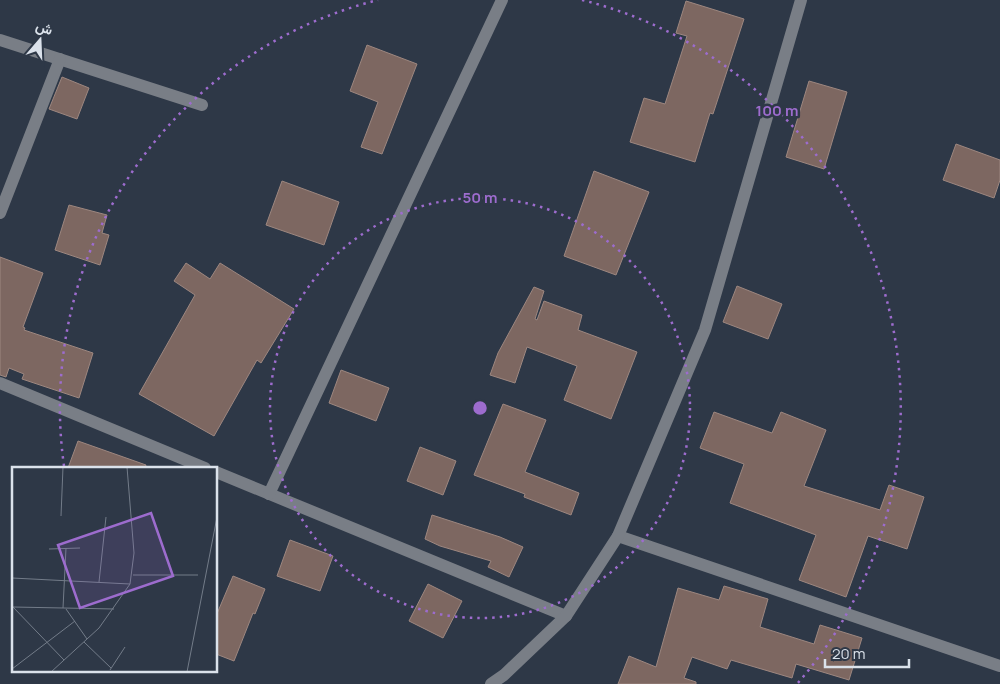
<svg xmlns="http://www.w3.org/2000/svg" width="1000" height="684" viewBox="0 0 1000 684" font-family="Manrope,Vazirmatn,sans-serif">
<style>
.building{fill:#7d6761;stroke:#9d8780}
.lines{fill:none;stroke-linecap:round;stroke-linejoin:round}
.minor{stroke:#797e86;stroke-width:12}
.ring{fill:none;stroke:#9d6cce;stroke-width:2.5;stroke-dasharray:2.5 5}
.inset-road{fill:none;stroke:#737c89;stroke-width:1}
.view{fill:#9d6cce;fill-opacity:0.15;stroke:#9d6cce;stroke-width:2.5}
.inset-edge{fill:none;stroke:#dbe2eb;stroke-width:2.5}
.centre{fill:#9d6cce;stroke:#2e3847;stroke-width:2.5}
.ring-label{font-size:15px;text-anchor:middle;font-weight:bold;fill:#9d6cce;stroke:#2e3847;stroke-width:5;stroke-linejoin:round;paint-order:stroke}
</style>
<rect width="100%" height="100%" fill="#2e3847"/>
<g class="building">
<path d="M686,1L744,19L713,114L710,113L695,162L630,142L644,98L665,104L687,36L676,33Z"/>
<path d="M367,45L417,64L382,154L361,147L378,102L350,91Z"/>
<path d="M62,77L89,88L77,119L49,109Z"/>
<path d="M809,81L847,92L824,169L786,157Z"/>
<path d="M956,144L1000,160V180L994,198L943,180Z"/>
<path d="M594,171L649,192L616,275L564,256Z"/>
<path d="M282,181L339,202L324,245L266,225Z"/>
<path d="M69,205L107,215L102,233L109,235L100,265L55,250Z"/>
<path d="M0,257L43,273L23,327L25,328L24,330L93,353L79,398L22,379L24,374L9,368L6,377L0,375Z"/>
<path d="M186,263L210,279L220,263L294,309L261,363L257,360L214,436L139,394L195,295L174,281Z"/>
<path d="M737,286L782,304L768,339L723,322Z"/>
<path d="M534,287L544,291L535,319L537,320L544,301L582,315L578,330L637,352L611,419L564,400L577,366L527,347L515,383L490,375L498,353Z"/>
<path d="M341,370L389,388L376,421L329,403Z"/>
<path d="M503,404L546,420L525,472L579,493L571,515L524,497L525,494L474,475Z"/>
<path d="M714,412L772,433L781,412L826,430L804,486L880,510L889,485L924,497L907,549L868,536L846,597L799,580L816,535L730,503L744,464L700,448Z"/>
<path d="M78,441L146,465L145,468H68Z"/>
<path d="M420,447L456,461L443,495L407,481Z"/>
<path d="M432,515L500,537L523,547L509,577L488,567L491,561L440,546L425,539Z"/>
<path d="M290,540L333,556L320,591L277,576Z"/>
<path d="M233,576L265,589L255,614L253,613L234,661L216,654V616Z"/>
<path d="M428,584L462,601L443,638L409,621Z"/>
<path d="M724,586L768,599L760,627L814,644L820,625L862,638L849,680L796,664L792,678L731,660L727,669L692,657L684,678L696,682V684H618L629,656L656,667L678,588L719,600Z"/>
</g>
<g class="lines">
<g class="minor">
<path d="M0,40L202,105"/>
<path d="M0,213L60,59"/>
<path d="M0,383L205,468"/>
<path d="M216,472L566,616"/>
<path d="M269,494L502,0"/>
<path d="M618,536L1000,666"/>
<path d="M491,684L504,675L566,616L618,536L705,330L801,0"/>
</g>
</g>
<g class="ring">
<circle cx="480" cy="408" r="210"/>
<path d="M64 466A420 420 0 0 1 378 0M582 0A420 420 0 0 1 797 684"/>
</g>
<g transform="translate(12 467)">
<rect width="205" height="205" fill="#2e3847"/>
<path class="inset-road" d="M49,49L51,0M37,82L68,81M121,108H186M0,111L118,117M87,115L94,50M0,139L52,193M1,140L102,142M51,141L54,81M54,142L75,172M72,175L99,201M0,202L63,154M98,203L113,180M39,205L87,161L118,117L122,86L115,0M175,205L205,50"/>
<path class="view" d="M139,46L161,109L68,141L46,78Z"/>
<rect width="205" height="205" class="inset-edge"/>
</g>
<circle cx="480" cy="408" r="8" class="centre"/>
<g class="ring-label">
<text x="777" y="116">100 m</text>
<text x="480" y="203">50 m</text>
</g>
<g transform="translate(40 40) rotate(19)" stroke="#2e3847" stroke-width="4" paint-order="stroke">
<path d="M0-4L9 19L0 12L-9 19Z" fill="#dbe2eb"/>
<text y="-8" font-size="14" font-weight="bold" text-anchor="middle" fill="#dbe2eb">ش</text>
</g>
<path d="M825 659v8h84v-8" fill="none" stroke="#dbe2eb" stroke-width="2.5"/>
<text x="832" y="659" font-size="15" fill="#dbe2eb" stroke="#2e3847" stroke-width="4" paint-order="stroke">20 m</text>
</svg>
